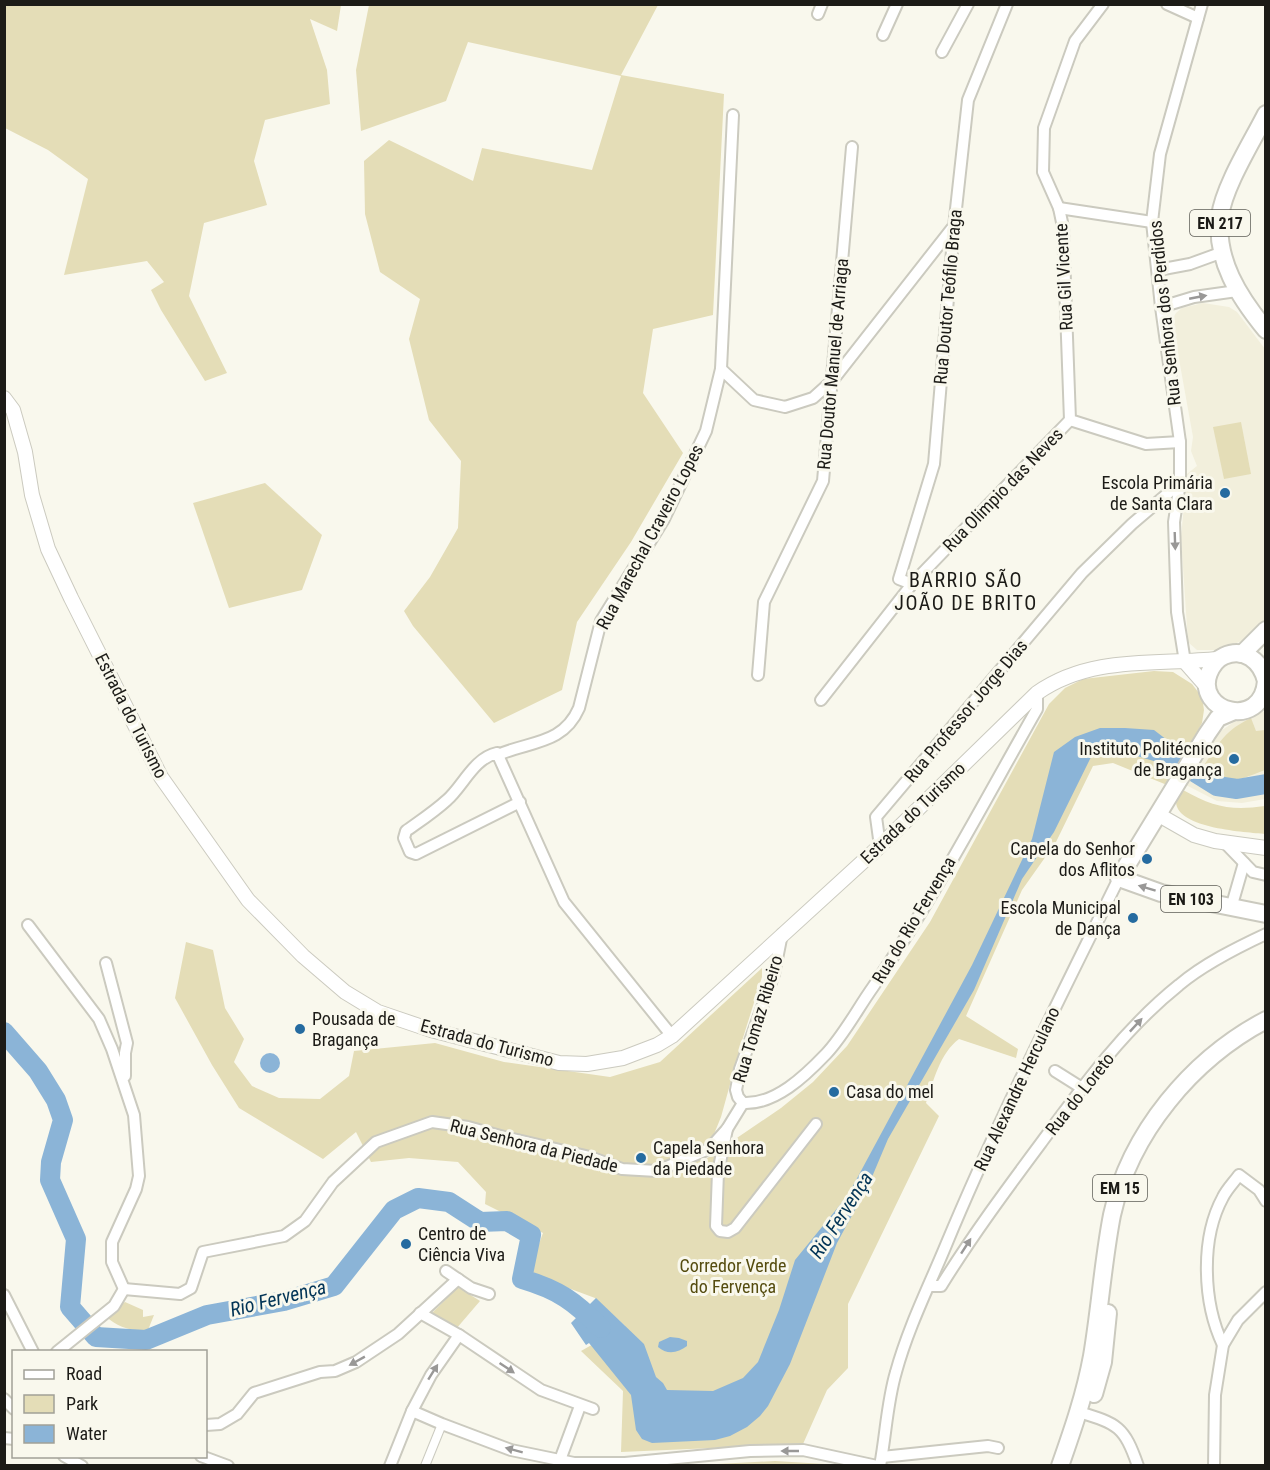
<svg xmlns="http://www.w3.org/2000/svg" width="1270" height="1470" viewBox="0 0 1270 1470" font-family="'Roboto Condensed',sans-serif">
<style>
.built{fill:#f2efdc}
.green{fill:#e4ddb7}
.water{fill:#8bb4d7}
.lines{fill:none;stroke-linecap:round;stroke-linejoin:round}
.river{stroke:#8bb4d7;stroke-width:20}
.pedestrian-casing{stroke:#cbcabf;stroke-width:10}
.minor-casing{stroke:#cbcabf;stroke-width:14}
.tertiary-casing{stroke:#cbcabf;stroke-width:16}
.primary-casing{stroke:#cbcabf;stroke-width:20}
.pedestrian{stroke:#fff;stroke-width:8}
.minor{stroke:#fff;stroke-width:10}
.tertiary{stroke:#fff;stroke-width:14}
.primary{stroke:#fff;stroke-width:16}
.oneway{fill:#999897}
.poi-dot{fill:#256ba0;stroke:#f9f8ed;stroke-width:2}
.labels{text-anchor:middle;stroke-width:6;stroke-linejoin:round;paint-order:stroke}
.shield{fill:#f9f8ed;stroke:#5e5d57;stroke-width:1.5}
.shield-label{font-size:16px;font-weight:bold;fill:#1c1b17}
.street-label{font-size:18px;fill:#1c1b17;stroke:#f9f8ed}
.poi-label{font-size:18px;fill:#1c1b17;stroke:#f9f8ed;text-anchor:end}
.park-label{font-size:18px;fill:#554c0f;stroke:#f9f8ed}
.neighbourhood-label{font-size:20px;letter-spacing:1.5px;fill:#1c1b17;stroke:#f9f8ed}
.water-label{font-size:20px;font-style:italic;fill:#023456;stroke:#f9f8ed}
</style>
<rect width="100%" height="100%" fill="#f9f8ed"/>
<g class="built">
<path d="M1203,303L1229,307L1237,312L1265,349V622L1248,639L1216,650H1197L1188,642L1181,537L1187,474L1197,466L1191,451L1193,437L1172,320L1176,313L1182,308Z"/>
<path d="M1265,711V799L1242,803L1217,801L1186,785L1218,733L1234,722Z"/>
</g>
<g class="green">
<path d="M4,5H341L337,31L310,19L327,70L330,104L265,120L254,161L267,205L204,223L189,296L227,373L205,381L161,310L151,290L164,282L147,261L64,275L88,179L48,150L5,128Z"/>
<path d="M369,5H658L621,75L724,94L713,315L653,329L643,393L683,453L631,542L577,622L562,690L494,723L413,626L404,611L430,577L458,528L461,461L429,420L409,339L420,299L380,272L365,214L364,161L389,140L473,181L482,148L592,170L621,76L468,42L446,101L361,131L356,70Z"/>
<path d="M1241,422L1251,474L1224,479L1213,427Z"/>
<path d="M265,483L322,535L302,590L229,608L193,503Z"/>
<path d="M1154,671L1173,672L1192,684L1202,697L1204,710L1202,723L1167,785L1113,763L1093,766L1056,842L1022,890L966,1016L1018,1049L1016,1058L959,1039C940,1053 933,1082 926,1103L939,1116L848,1304V1368L827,1390L803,1444L621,1452L623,1391L581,1351L625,1326L595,1298L528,1273L543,1233L485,1204L486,1192L458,1162L409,1158L371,1162L356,1132L323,1159L239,1108L212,1065L175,998L186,942L213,950L225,1008L244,1039L234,1062L252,1086L279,1098L320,1099L349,1076L354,1051L435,1043L504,1062L610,1077L660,1062L762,968V977L742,1041L721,1117L703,1161L781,1108L813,1082L847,1046L930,922L1049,704L1065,688L1083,679Z"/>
<path d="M1251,718L1256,731L1265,730V770C1236,781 1231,786 1203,767C1219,743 1224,731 1251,718Z"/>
<path d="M1183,790C1213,807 1231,811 1265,806V834C1247,832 1177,829 1176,802C1176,797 1181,793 1183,790Z"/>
<path d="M458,1287L480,1301L456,1329L431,1314Z"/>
<path d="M125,1302L143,1310V1317L154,1315L148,1330C131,1332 118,1327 105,1316Z"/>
<path d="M775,1461L825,1464L698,1465Z"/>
</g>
<g class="water">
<path d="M1100,728H1125L1154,730L1184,753L1177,768L1107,747L1101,749L1092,755L1054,832L1022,879L974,990L888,1139L869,1184L837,1243L790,1364L768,1406L760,1416L747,1427L730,1436L715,1440L652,1443L642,1439L636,1430L631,1395L589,1343L586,1345L571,1323L596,1298L644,1344L656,1377L663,1383L667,1390L713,1391L743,1378L758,1362L779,1310L795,1260L848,1195L972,965L1032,839L1054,752L1075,737Z"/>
<circle cx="270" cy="1063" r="10"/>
<path d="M511,1218L537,1231L526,1270L529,1278L531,1277L530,1285L515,1278L526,1236L507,1226Z"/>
<path d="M670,1337L679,1338L687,1341V1346C678,1353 667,1355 658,1347L659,1342Z"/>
</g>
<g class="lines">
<g class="river">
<path d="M1172,758L1217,786L1237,789L1266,784"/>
<path d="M4,1032L38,1071L56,1100L63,1120L51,1162L50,1180L76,1239L70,1307L96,1337L146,1340L207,1315L284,1301L334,1286L394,1210L418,1198L449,1202L480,1222L507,1221L531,1235L522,1279C559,1290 574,1301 601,1328"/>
</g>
<defs>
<path id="pedestrian" d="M425,1466L442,1424"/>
<g id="minor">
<path d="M1103,4L1075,41L1044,128L1043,172L1059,208L1063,227L1070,420L1146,444L1180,442"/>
<path d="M1167,4L1198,18"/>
<path d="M818,14L822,4"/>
<path d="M883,35L897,4"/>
<path d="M942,52L968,4"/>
<path d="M1059,208L1152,222"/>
<path d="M1158,270L1190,264L1223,252"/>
<path d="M1161,307L1194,297L1237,291"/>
<path d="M721,369L754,400L785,407L813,398L833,380L953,227"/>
<path d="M912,584L899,579L934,464L954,227L968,100L1007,4"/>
<path d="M1185,662L1177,612L1174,522L1180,483V442L1161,307L1152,222L1160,154L1202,4"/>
<path d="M758,675L764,602L823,481L852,147"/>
<path d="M821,700L912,584L1070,420"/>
<path d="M498,755C529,741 563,745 579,708L601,621L664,519L706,431L721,369L733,115"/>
<path d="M520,802L416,854L410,852L404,838L406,831C420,821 434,812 447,800C463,786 474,758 497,753L564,902L672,1036"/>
<path d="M1224,842L1253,872L1266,875"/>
<path d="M880,846L876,817L1082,573L1132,524L1180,483"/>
<path d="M1231,908L1244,863"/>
<path d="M28,925L99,1019L112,1049L134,1115L139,1176L136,1189L112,1242V1262L124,1289"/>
<path d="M106,963L127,1043L125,1053V1076"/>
<path d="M1055,1071L1082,1088"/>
<path d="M743,1103C775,1105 805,1076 826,1054C844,1035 858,1008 873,987C934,898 984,802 1037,709V693"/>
<path d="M743,1103L738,1097L736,1090L740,1069L774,974L782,934"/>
<path d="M727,1129L718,1172L716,1226L720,1231L728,1232L735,1228L816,1124"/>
<path d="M446,1271L471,1288L489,1294"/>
<path d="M929,1286H941C972,1236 1006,1190 1041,1143C1082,1087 1124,1029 1179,985C1204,964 1236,948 1266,934"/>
<path d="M124,1289L180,1294L191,1288L203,1252L284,1236L305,1221L333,1182L376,1142L432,1122L468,1127L504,1137L590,1157L622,1169L657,1171L709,1149L727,1129L743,1103"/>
<path d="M4,1295L33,1352"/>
<path d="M420,1313L459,1335L541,1390L593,1409"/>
<path d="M1223,1345C1203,1303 1200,1239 1223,1197C1227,1189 1234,1182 1239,1175L1259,1190L1266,1201"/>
<path d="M57,1352L114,1306L124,1289"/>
<path d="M4,1399L14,1409"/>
<path d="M412,1411L431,1375L459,1335"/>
<path d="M1079,1412C1118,1424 1124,1426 1138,1466"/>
<path d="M206,1425L220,1424L237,1414L254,1393L320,1372L335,1371L356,1362L398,1334L458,1279"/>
<path d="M4,1438L14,1439"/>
<path d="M64,1456L82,1466"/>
<path d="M201,1456L228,1466"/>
<path d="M882,1457L988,1446L998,1448"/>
<path d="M560,1460L580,1406"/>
<path d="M390,1466L412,1411L442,1424L511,1450L574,1463H625L750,1451L803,1450L877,1466"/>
<path d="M880,1466C886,1434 887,1402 896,1372C908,1328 929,1286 946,1245C998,1120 1059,1000 1119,878"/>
<path d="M1214,1466L1215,1395L1223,1345L1238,1320L1266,1292"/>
</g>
<g id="tertiary">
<path d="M4,398L13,410L25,452L32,495L48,549L71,598L161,777L248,900L303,956L345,992L378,1012L431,1030L559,1063L587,1064L623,1058L657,1045L672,1036L880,846L1037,693C1091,655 1156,665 1218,659"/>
<path d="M1185,662L1207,687"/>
<path d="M1159,815L1194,835L1215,841L1266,848"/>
</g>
<g id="primary">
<path d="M1266,114C1252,142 1224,186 1220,216C1215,260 1239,297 1266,330"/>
<path d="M1242,654L1266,630"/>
<path d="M1266,681C1261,661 1244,647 1224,656C1217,659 1212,666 1209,673C1194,712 1262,731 1266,681"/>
<path d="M1232,712L1218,718L1207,734L1119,878L1161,893L1266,914"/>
<path d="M1094,1394L1103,1362L1108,1313"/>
<path d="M1060,1466C1073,1429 1085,1394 1092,1356C1100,1309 1103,1261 1112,1215C1130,1133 1192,1059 1266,1020"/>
</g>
</defs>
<use href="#pedestrian" class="pedestrian-casing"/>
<use href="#minor" class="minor-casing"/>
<use href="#tertiary" class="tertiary-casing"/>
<use href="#primary" class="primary-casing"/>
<use href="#pedestrian" class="pedestrian"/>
<use href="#minor" class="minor"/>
<use href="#tertiary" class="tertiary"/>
<use href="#primary" class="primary"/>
</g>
<defs><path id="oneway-solid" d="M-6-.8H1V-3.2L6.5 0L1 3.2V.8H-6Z" transform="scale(1.5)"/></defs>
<g class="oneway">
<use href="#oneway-solid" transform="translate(1198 297) rotate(-11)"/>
<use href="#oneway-solid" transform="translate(1175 541) rotate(88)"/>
<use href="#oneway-solid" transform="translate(1147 888) rotate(-163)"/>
<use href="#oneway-solid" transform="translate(1136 1025) rotate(-47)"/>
<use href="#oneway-solid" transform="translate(966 1246) rotate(-57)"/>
<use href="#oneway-solid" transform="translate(357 1361) rotate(151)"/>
<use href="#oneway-solid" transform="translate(507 1368) rotate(34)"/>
<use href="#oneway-solid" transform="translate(433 1372) rotate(-58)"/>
<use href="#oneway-solid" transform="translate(514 1450) rotate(-165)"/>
<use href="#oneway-solid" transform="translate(790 1451) rotate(180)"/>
</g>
<g class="poi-dot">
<circle cx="1225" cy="493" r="6"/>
<circle cx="1234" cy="759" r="6"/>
<circle cx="1147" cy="859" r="6"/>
<circle cx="1133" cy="918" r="6"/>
<circle cx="300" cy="1029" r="6"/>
<circle cx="834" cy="1092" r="6"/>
<circle cx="641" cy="1158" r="6"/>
<circle cx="406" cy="1244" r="6"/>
</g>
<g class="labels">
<g class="shield">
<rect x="1190" y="210" width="60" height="26" rx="4.5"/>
<rect x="1161" y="886" width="60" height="26" rx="4.5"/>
<rect x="1093" y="1175" width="54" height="26" rx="4.5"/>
</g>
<g class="shield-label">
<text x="1220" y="229">EN 217</text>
<text x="1191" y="905">EN 103</text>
<text x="1120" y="1194">EM 15</text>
</g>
<g class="street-label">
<text transform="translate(1064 277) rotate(-93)" y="6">Rua Gil Vicente</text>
<text transform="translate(948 297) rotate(-85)" y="6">Rua Doutor Teófilo Braga</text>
<text transform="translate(1165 313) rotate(-96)" y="6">Rua Senhora dos Perdidos</text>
<text transform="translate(833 364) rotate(-85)" y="6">Rua Doutor Manuel de Arriaga</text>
<text transform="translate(1003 490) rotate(-46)" y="6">Rua Olimpio das Neves</text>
<text transform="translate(650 537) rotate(-62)" y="6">Rua Marechal Craveiro Lopes</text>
<text transform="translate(966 711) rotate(-50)" y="6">Rua Professor Jorge Dias</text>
<text transform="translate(131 716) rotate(63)" y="6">Estrada do Turismo</text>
<text transform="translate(913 813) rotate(-44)" y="6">Estrada do Turismo</text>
<text transform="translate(914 920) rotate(-59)" y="6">Rua do Rio Fervença</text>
<text transform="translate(758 1019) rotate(-73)" y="6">Rua Tomaz Ribeiro</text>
<text transform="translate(487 1043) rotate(15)" y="6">Estrada do Turismo</text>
<text transform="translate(1017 1089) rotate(-65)" y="6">Rua Alexandre Herculano</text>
<text transform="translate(1080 1094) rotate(-52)" y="6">Rua do Loreto</text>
<text transform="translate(534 1146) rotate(14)" y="6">Rua Senhora da Piedade</text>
</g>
<g class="poi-label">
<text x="1213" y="489">Escola Primária<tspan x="1213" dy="21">de Santa Clara</tspan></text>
<text x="1222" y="755">Instituto Politécnico<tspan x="1222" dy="21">de Bragança</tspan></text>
<text x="1135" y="855">Capela do Senhor<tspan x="1135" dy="21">dos Aflitos</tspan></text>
<text x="1121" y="914">Escola Municipal<tspan x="1121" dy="21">de Dança</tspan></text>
<text x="312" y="1025" text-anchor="start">Pousada de<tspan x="312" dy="21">Bragança</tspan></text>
<text x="846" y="1098" text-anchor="start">Casa do mel</text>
<text x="653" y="1154" text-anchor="start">Capela Senhora<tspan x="653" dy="21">da Piedade</tspan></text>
<text x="418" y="1240" text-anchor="start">Centro de<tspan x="418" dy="21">Ciência Viva</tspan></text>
</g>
<g class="park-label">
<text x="733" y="1272">Corredor Verde<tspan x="733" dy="21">do Fervença</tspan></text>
</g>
<g class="neighbourhood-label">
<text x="966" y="587">BARRIO SÃO<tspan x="966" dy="23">JOÃO DE BRITO</tspan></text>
</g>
<g class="water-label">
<text transform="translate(841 1215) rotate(-57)" y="7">Rio Fervença</text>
<text transform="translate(278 1298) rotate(-14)" y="7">Rio Fervença</text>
</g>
</g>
<rect width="1270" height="1470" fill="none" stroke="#1c1b17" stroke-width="12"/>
<rect x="12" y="1350" width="195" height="108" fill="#f9f8ed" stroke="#a1a097" stroke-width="1.5"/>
<rect x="24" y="1370" width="30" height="9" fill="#ffffff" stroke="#a1a097" stroke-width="1.5"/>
<text x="66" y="1380" font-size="18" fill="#1c1b17">Road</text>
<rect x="24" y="1395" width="30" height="18" fill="#e4ddb7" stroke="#a1a097" stroke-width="1.5"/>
<text x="66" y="1410" font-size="18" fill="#1c1b17">Park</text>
<rect x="24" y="1425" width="30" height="18" fill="#8bb4d7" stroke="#a1a097" stroke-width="1.5"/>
<text x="66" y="1440" font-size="18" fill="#1c1b17">Water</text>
</svg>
